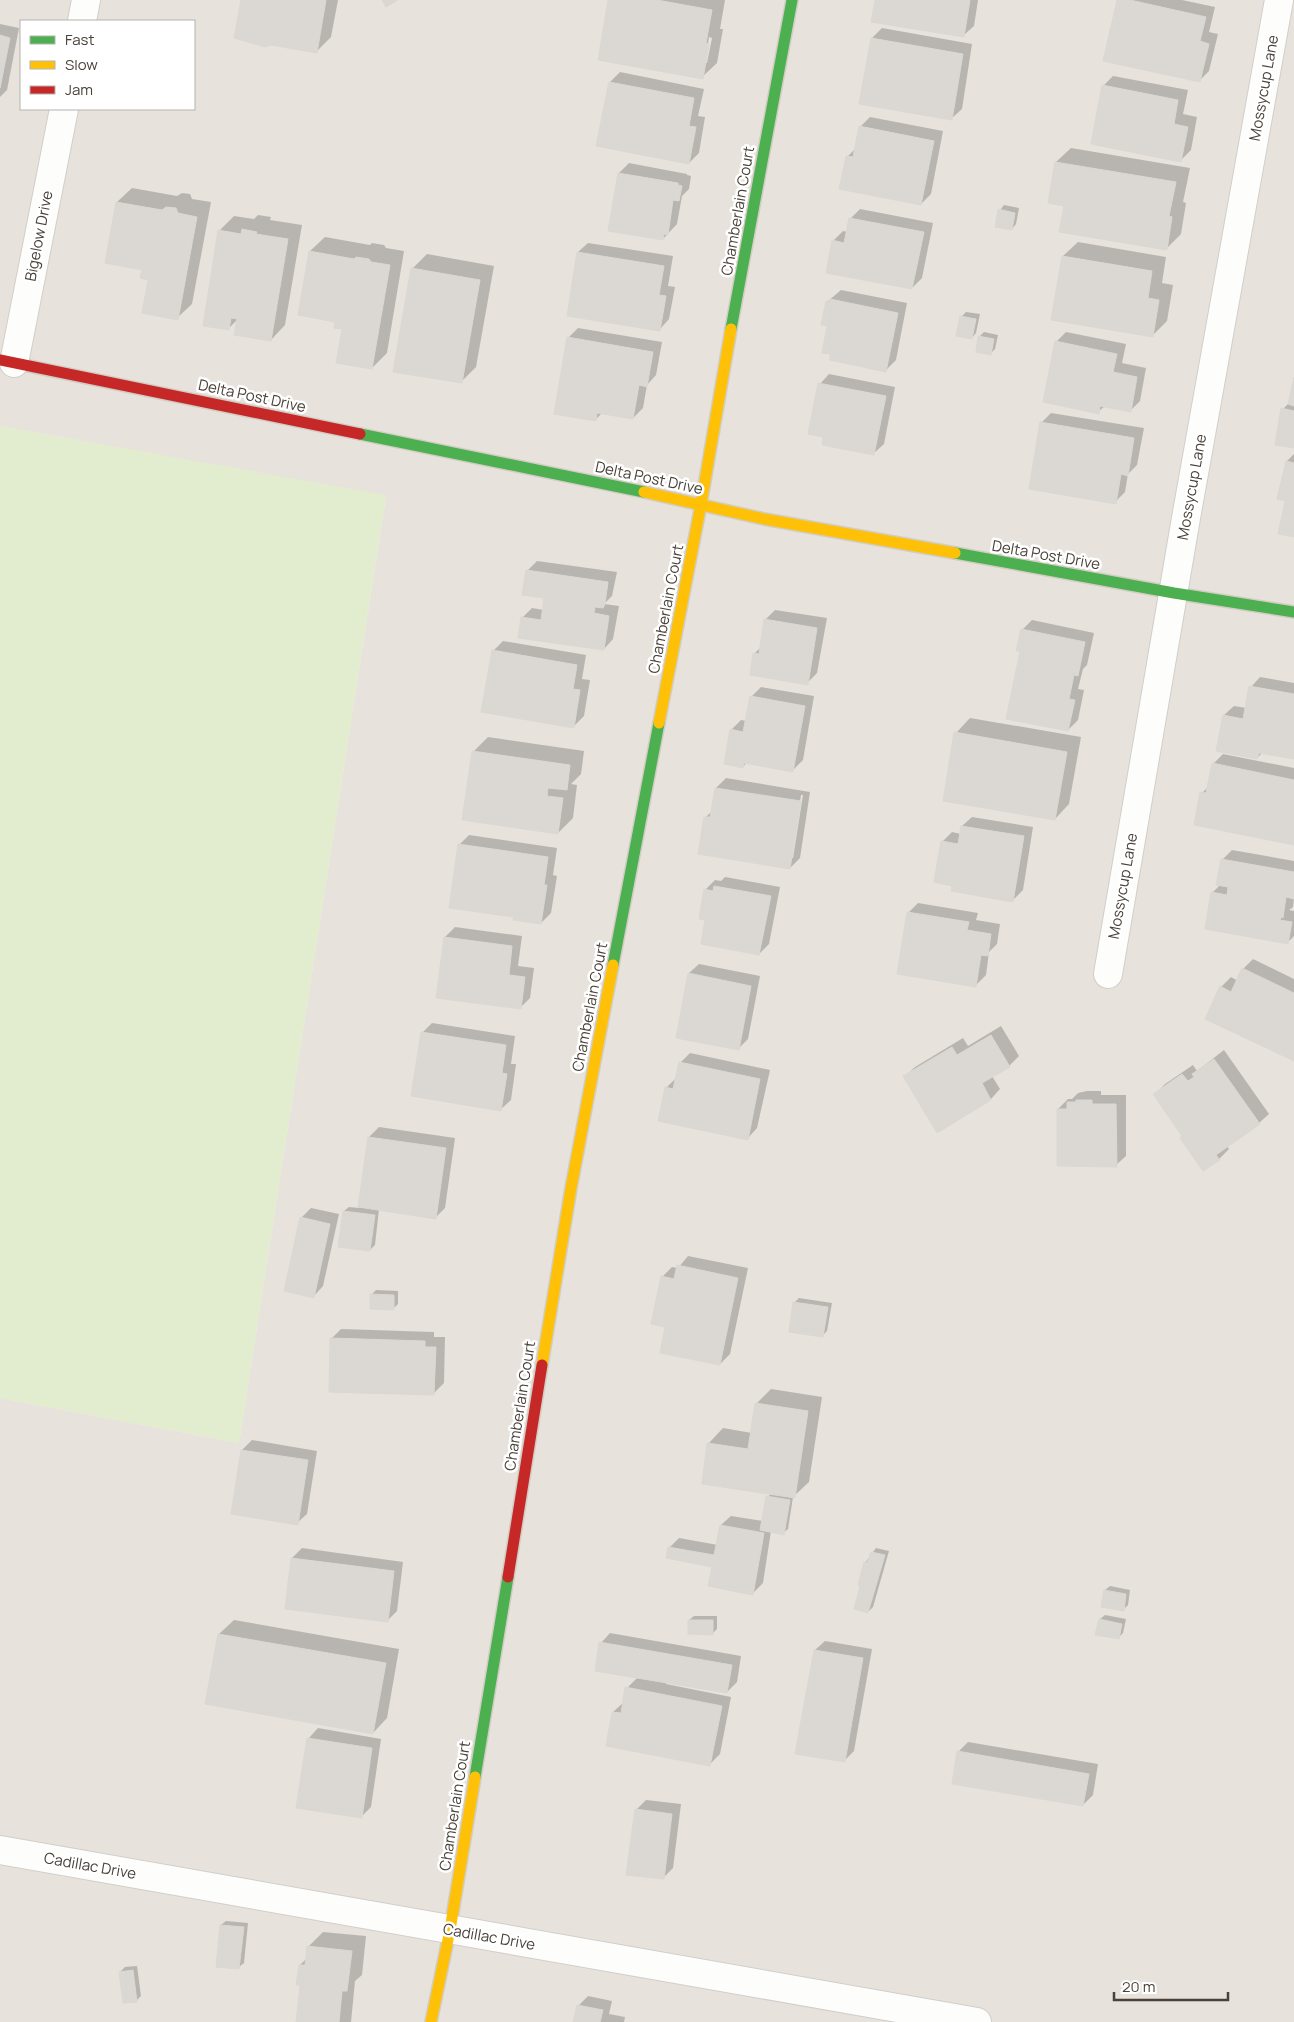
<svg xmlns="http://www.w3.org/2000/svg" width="1294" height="2022" viewBox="0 0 1294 2022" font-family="Manrope,sans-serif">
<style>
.residential{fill:#e7e2db;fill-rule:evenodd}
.green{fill:#e2ecce}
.shadow{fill:#0003;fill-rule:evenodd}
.building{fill:#dbd8d4;stroke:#dbd7d3}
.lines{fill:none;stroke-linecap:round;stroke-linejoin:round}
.street-casing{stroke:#d1cecb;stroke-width:30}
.fast-casing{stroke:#d2cdc4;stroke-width:14}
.slow-casing{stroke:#d2cdc4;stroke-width:14}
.jam-casing{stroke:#d2cdc4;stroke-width:14}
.street{stroke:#fdfdfc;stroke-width:28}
.fast{stroke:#4caf50;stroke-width:11}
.slow{stroke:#ffc107;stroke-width:11}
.jam{stroke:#c62828;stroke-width:11}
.labels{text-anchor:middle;stroke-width:5;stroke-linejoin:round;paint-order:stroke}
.street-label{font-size:15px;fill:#494239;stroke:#fff}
</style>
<rect width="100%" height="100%" fill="#f3f0ed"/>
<path class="residential" d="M0,0H1294V2022H0V1398L239,1443L386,496L0,426ZM21,21H194V109H21Z"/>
<path class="green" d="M0,426L386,495L239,1443L0,1398Z"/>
<g class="shadow">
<path d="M242,0H338L331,37L316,52Z"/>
<path d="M609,0H725L720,29H723L717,63L702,77ZM709,37L712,38L707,63H705Z"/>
<path d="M876,0H978L974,26L964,35Z"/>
<path d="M1118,0H1182L1215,7L1209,32L1218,34L1209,71L1199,81Z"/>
<path d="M0,24L19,28L7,90L0,97Z"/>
<path d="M882,28L972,44L962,109L952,118L872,38Z"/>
<path d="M620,72L704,89L698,116L705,117L699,153L689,163L610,82Z"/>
<path d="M1113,76L1188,90L1183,114L1197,117L1191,150L1181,160L1103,86Z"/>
<path d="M870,117L943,131L931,194L921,204L847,157L856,148L860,127Z"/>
<path d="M1071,148L1190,168L1183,202L1186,203L1181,234L1166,249L1066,205L1056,162Z"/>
<path d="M629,163L687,174V175L691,176L689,189L682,196L677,224L663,239L619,173Z"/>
<path d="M132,188L177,196L182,193L190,194L192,199L211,202L192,304L177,318L143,269L117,202Z"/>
<path d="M1004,205L1019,208L1016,224L1012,229L1000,210Z"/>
<path d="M860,209L933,223L922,278L912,288L833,241L843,231L848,232L850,219Z"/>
<path d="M258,215L271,217L270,220L302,225L285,325L271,340L238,319L228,329L219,231L234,216L254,219Z"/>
<path d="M325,237L370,245L372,243L384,245L386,248L404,251L387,353L372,368L337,321L310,251Z"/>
<path d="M1078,242L1166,257L1162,283L1173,285L1167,321L1152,336L1063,256Z"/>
<path d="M588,243L673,256L668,286L675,287L669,319L660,329L578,252Z"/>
<path d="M427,254L494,266L476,367L461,382L412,269Z"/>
<path d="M841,290L907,303L896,360L886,370L829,325L827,302Z"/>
<path d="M966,312L980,314L976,333L972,338L961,317Z"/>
<path d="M578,328L662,342L656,375L647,385L643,408L633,418L603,412L596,419L568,338Z"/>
<path d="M984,332L998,335L995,349L990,354L979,337Z"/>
<path d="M1066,332L1126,344L1122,363L1146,368L1140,401L1130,411L1105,406L1098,412L1056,342Z"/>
<path d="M829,374L895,387L884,444L874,453L824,436L820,384Z"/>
<path d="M1294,382V447L1283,409L1290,402Z"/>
<path d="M1051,413L1144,428L1137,465L1128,474L1125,492L1115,502L1041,423Z"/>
<path d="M1294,454V536L1286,500L1287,461Z"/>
<path d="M537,561L617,572L612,596L604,604L619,606L613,639L604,649L522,618L532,608L544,610L546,597L527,571Z"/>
<path d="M775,610L827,618L817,673L807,683L754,654L761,647L765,620Z"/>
<path d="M1032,620L1094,633L1087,665L1083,669L1078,689L1084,690L1078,720L1068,730L1021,650L1022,630Z"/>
<path d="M503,641L586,655L582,679L590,680L584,716L574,726L493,651Z"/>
<path d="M1260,677L1294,683V758L1262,753L1257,758L1224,715L1234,706L1247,708L1251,687Z"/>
<path d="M761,687L814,696L803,760L793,770L747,762L743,767L731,730L741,720L746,721L751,697Z"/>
<path d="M970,718L1081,737L1069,804L1055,819L956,733Z"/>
<path d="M488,737L584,751L581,774L571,784L577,785L573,818L558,833L473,752Z"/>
<path d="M1223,754L1294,768V843L1202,793L1209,786L1213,764Z"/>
<path d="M726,778L810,792L800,858L790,868L706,817L713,810L716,788ZM801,795H803L793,858H791Z"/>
<path d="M972,817L1033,827L1023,890L1013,900L954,885L942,842L952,832L961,834L962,826Z"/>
<path d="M469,835L557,848L553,875L557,876L551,913L541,923L515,916L459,845Z"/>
<path d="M1232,850L1294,861V898L1293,907L1289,910L1294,911V936L1288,942L1213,892L1221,884L1222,860Z"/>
<path d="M725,877L780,887L769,944L759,954L706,919L705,890L715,880L721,881Z"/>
<path d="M918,903L978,913L976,920L1000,924L997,944L989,952L986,975L976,985L908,913Z"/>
<path d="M455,927L522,936L518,966L534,968L530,998L520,1008L445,937Z"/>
<path d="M1253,959L1294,979V1060L1221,987L1231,977L1238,981L1243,969Z"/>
<path d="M699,964L760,976L748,1039L739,1048L689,973Z"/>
<path d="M432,1023L515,1036L511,1064H516L511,1100L501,1109L422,1033Z"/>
<path d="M1001,1026L1019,1056L1009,1066L992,1076L1000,1089L991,1099L937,1131L905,1076L915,1067L963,1038L968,1046Z"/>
<path d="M1224,1050L1269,1114L1259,1123L1227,1146L1229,1149L1219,1159L1204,1170L1184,1136L1155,1094L1165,1084L1193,1065L1197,1071Z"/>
<path d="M690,1053L770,1070L757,1128L748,1138L666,1088L676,1078L680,1063Z"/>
<path d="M1087,1091H1101V1095H1126V1156L1116,1165L1058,1109L1068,1099H1072L1078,1093Z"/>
<path d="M379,1127L455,1138L445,1208L435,1218L379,1209L375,1245L370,1250L344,1211L349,1207L359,1208L369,1137Z"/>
<path d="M311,1208L339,1214L323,1286L314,1296L301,1218Z"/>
<path d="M688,1256L748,1268L730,1354L720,1364L667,1326L662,1277L672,1267L678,1268Z"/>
<path d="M376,1290L398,1291V1304L393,1309L371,1295Z"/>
<path d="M799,1298L832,1303L827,1331L822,1336L794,1303Z"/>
<path d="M341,1329L434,1332V1337H445L444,1383L434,1393L331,1339Z"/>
<path d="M771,1389L822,1397L809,1482L793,1497L788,1529L783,1533L771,1531L763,1583L753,1593L714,1566L669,1548L679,1538L718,1545L721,1525L731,1516L763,1521L768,1497L771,1493L703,1483L709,1443L723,1428L752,1433L756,1404Z"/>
<path d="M252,1440L317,1451L307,1514L297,1523L242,1450Z"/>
<path d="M302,1548L403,1562L397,1611L387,1621L292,1558Z"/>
<path d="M876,1548L889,1551L873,1607L868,1612L865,1563Z"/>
<path d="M1110,1586L1130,1590L1128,1605L1123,1610L1105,1590Z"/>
<path d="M1105,1615L1126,1619L1123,1633L1118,1638L1097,1634L1100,1619Z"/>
<path d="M694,1616H717V1629L712,1634L689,1620Z"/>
<path d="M234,1620L399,1649L387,1718L373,1733L219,1634Z"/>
<path d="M610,1633L741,1656L737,1682L727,1692L666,1681V1684L731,1697L720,1754L710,1764L613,1712L623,1703L627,1688L638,1677L601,1643Z"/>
<path d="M825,1641L872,1649L854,1751L844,1761L815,1650Z"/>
<path d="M318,1728L381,1739L371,1807L361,1817L309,1738Z"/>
<path d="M968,1742L1098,1764L1093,1795L1083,1805L958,1752Z"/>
<path d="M646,1800L681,1804L673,1868L663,1878L636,1810Z"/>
<path d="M226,1921L248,1923L244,1963L239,1967L221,1925Z"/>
<path d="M323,1932L366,1936L362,1975L355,1981L351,2022H297L301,1984L300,1965L307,1958L308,1947Z"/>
<path d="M137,1966L141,1996L137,2000L120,1972L125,1967Z"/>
<path d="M588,1996L612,2001L609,2014L625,2017L624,2022H575L578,2006Z"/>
</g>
<g class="building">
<path d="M241,0H326L317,53L271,45L265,47L234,38Z"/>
<path d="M382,0H398L386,7Z"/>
<path d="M608,0H657L712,10L706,43L709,44L703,79L598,60Z"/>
<path d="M875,0H970L964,37L871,22Z"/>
<path d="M1117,0H1130L1206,17L1200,41L1209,44L1200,82L1103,61Z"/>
<path d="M0,35L10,38L0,88Z"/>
<path d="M871,38L963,54L952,120L859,104Z"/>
<path d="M609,82L694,98L689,126L696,127L689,164L596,146Z"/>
<path d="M1102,85L1178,100L1174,124L1188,127L1181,162L1091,144Z"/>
<path d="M859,126L934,141L921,205L839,189L846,156L853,157Z"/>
<path d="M1055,162L1176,182L1169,216L1172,217L1167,250L1059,232L1064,206L1048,203Z"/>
<path d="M618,173L678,183V185L682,186L679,201L673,200L668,235L664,234L663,240L608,231Z"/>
<path d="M116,202L162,210L166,207L176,208L178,213L197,217L178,320L142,313L148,280L140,278L142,270L105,263Z"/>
<path d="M998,209L1015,213L1012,230L995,227Z"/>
<path d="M849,218L924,232L912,289L826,273L832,240L844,243Z"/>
<path d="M242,229L257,232L256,234L288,239L271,341L234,335L237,319L231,318L229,330L203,326L218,230L241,234Z"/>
<path d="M309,251L354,259L356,257L369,259L371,262L390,265L372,369L336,363L342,329L334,328L335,322L298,315Z"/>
<path d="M577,252L664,266L659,295L666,296L660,331L567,316Z"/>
<path d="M1062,256L1152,271L1148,298L1159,300L1153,337L1051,320Z"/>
<path d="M411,268L480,280L462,383L393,372Z"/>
<path d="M830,299L898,313L886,372L830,360V354L822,353L827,326L821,325L826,301L829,302Z"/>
<path d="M960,316L976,319L972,339L956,336Z"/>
<path d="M978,336L994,339L991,355L976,352Z"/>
<path d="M567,337L653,352L647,387L639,385L633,419L597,413L596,421L554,414Z"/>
<path d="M1055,341L1117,354L1113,372L1137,377L1131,412L1100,406L1099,414L1043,402Z"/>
<path d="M1294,377V406L1288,404Z"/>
<path d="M818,383L886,396L874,455L822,445L823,437L808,434Z"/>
<path d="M1281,408L1294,411V448L1275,445Z"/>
<path d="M1040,422L1134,438L1128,476L1121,474L1116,504L1029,489Z"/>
<path d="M1286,461L1294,463V537L1278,534L1285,501L1277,499Z"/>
<path d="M526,570L608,582L605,604L603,608L595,607L594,613L609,616L604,650L518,638L521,617L541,620L544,598L522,595Z"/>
<path d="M764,619L817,628L808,685L750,675L753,653L759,654Z"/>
<path d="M1021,629L1085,642L1078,676L1074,675L1069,699L1075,700L1068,731L1006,719L1020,651H1016Z"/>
<path d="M492,650L577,665L573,689L580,690L574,728L481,712Z"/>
<path d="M1249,686L1294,694V759L1259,753L1257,759L1216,751L1223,715L1243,719Z"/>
<path d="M750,696L805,706L793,772L744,763L743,768L724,764L730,729L743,732Z"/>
<path d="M954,732L1067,752L1055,820L943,801Z"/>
<path d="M472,751L570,765L567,790L548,788L547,796L563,798L558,834L462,820Z"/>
<path d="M1212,763L1294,780V845L1194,825L1200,792L1206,793Z"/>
<path d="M715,788L801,801L790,869L698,854L704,817H710Z"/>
<path d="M961,826L1024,836L1013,902L951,891L952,886L934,882L941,841L958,844Z"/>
<path d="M458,844L548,857L544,885H547L541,924L513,920L514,917L449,908Z"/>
<path d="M1221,859L1294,872V899L1286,897L1283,918L1281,917L1280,920L1292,922L1288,944L1205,929L1211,892L1227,895L1228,887L1216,885Z"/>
<path d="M714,886L771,896L759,955L701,944L705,920L699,919L704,889L713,891Z"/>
<path d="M907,912L969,922L967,930L991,934L988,956L981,955L976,987L897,974Z"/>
<path d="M444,937L512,946L509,975L525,977L521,1009L436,998Z"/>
<path d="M1242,968L1294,993V1061L1205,1019L1220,986L1231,992Z"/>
<path d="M688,973L751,986L739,1050L676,1038Z"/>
<path d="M421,1032L506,1045L502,1073L507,1074L501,1111L411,1096Z"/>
<path d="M991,1035L1010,1067L982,1083L991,1100L937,1133L903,1076L952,1047L957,1055Z"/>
<path d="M1214,1059L1260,1124L1216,1155L1220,1160L1203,1171L1180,1138L1182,1136L1153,1094L1182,1074L1188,1081L1194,1077L1192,1074Z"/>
<path d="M679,1062L760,1079L748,1140L658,1121L665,1087L673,1089Z"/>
<path d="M1076,1100H1092V1104H1116L1117,1167L1057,1166V1109H1067V1102H1076Z"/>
<path d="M368,1137L446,1148L436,1219L358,1207Z"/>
<path d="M343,1211L375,1215L370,1251L338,1247Z"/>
<path d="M300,1217L330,1224L314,1298L284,1291Z"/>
<path d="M677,1265L738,1278L720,1365L660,1353L665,1327L651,1324L661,1276L674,1279Z"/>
<path d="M370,1294L394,1295V1310L370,1309Z"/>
<path d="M793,1302L828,1307L823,1337L789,1332Z"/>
<path d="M330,1338L425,1341V1347H436L434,1395L329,1392Z"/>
<path d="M755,1403L808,1411L795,1498L702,1484L707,1443L748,1449Z"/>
<path d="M241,1450L308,1460L298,1525L231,1514Z"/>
<path d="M766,1496L790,1500L784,1535L760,1530Z"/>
<path d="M720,1525L764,1533L753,1595L708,1586L712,1567L666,1558L668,1547L714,1555Z"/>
<path d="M871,1552L885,1555L868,1613L854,1609L860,1586L858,1585L864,1562L867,1563Z"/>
<path d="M291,1558L394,1571L388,1622L285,1609Z"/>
<path d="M1104,1590L1126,1594L1124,1611L1101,1607Z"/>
<path d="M1099,1619L1122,1624L1119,1639L1095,1635Z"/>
<path d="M688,1620H713V1635L688,1634Z"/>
<path d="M218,1634L386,1663L373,1734L205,1704Z"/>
<path d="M599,1642L732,1665L727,1693L595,1671Z"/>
<path d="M814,1650L863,1658L845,1762L795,1754Z"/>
<path d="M625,1687L722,1706L710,1766L606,1746L612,1712L621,1713Z"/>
<path d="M307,1738L372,1748L362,1818L296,1808Z"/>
<path d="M957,1751L1089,1774L1083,1806L952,1784Z"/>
<path d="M635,1809L672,1814L664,1879L626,1875Z"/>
<path d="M220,1925L244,1927L239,1969L216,1967Z"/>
<path d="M307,1946L352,1951L347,1991H342L339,2022H296L300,1985H296L299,1965H305Z"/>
<path d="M133,1970L137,2002L123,2003L119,1972Z"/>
<path d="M577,2005L603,2010L600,2022H573Z"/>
</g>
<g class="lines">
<defs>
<g id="street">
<path d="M82,21L86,0"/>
<path d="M14,363L64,109"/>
<path d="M1108,974L1186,518L1279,0"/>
<path d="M0,1850L977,2022"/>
</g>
<g id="fast">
<path d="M731,329L792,0"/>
<path d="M360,434L644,492"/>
<path d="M955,553L1174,593L1294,612"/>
<path d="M613,965L659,723"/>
<path d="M475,1777L508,1577"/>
</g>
<g id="slow">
<path d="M644,492L764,519L955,553"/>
<path d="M659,723L701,504L731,329"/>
<path d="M542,1365L571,1188L613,965"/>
<path d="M431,2022L450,1930L475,1777"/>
</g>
<g id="jam">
<path d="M0,360L360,434"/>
<path d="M508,1577L542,1365"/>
</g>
</defs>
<use href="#street" class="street-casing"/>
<use href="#fast" class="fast-casing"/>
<use href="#slow" class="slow-casing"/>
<use href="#jam" class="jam-casing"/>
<use href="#street" class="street"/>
<use href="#fast" class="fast"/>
<use href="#slow" class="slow"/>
<use href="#jam" class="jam"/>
</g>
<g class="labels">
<g class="street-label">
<text transform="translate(1264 88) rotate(-80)" y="5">Mossycup Lane</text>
<text transform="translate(738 211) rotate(-80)" y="5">Chamberlain Court</text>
<text transform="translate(39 236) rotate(-79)" y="5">Bigelow Drive</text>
<text transform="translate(252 396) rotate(12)" y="5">Delta Post Drive</text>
<text transform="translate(649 478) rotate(12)" y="5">Delta Post Drive</text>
<text transform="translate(1192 487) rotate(-80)" y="5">Mossycup Lane</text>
<text transform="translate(1046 555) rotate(10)" y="5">Delta Post Drive</text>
<text transform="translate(666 609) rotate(-79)" y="5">Chamberlain Court</text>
<text transform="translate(1123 886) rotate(-80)" y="5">Mossycup Lane</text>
<text transform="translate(590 1007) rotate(-79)" y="5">Chamberlain Court</text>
<text transform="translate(520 1406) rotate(-81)" y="5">Chamberlain Court</text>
<text transform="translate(455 1806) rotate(-81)" y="5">Chamberlain Court</text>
<text transform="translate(90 1866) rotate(10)" y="5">Cadillac Drive</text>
<text transform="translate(489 1937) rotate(10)" y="5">Cadillac Drive</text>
</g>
</g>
<rect x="20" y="20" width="175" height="90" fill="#ffffff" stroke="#b6b3b0"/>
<rect x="30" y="36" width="25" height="8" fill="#4caf50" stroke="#b6b3b0"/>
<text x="65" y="45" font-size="15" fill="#494239">Fast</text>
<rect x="30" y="61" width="25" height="8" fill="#ffc107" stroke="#b6b3b0"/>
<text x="65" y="70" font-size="15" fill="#494239">Slow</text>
<rect x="30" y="86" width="25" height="8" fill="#c62828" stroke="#b6b3b0"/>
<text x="65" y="95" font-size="15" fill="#494239">Jam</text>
<path d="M1114 1992v8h114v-8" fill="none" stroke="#494239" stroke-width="2.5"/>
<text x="1122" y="1992" font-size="15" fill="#494239" stroke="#ffffff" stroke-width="4" paint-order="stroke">20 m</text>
</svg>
